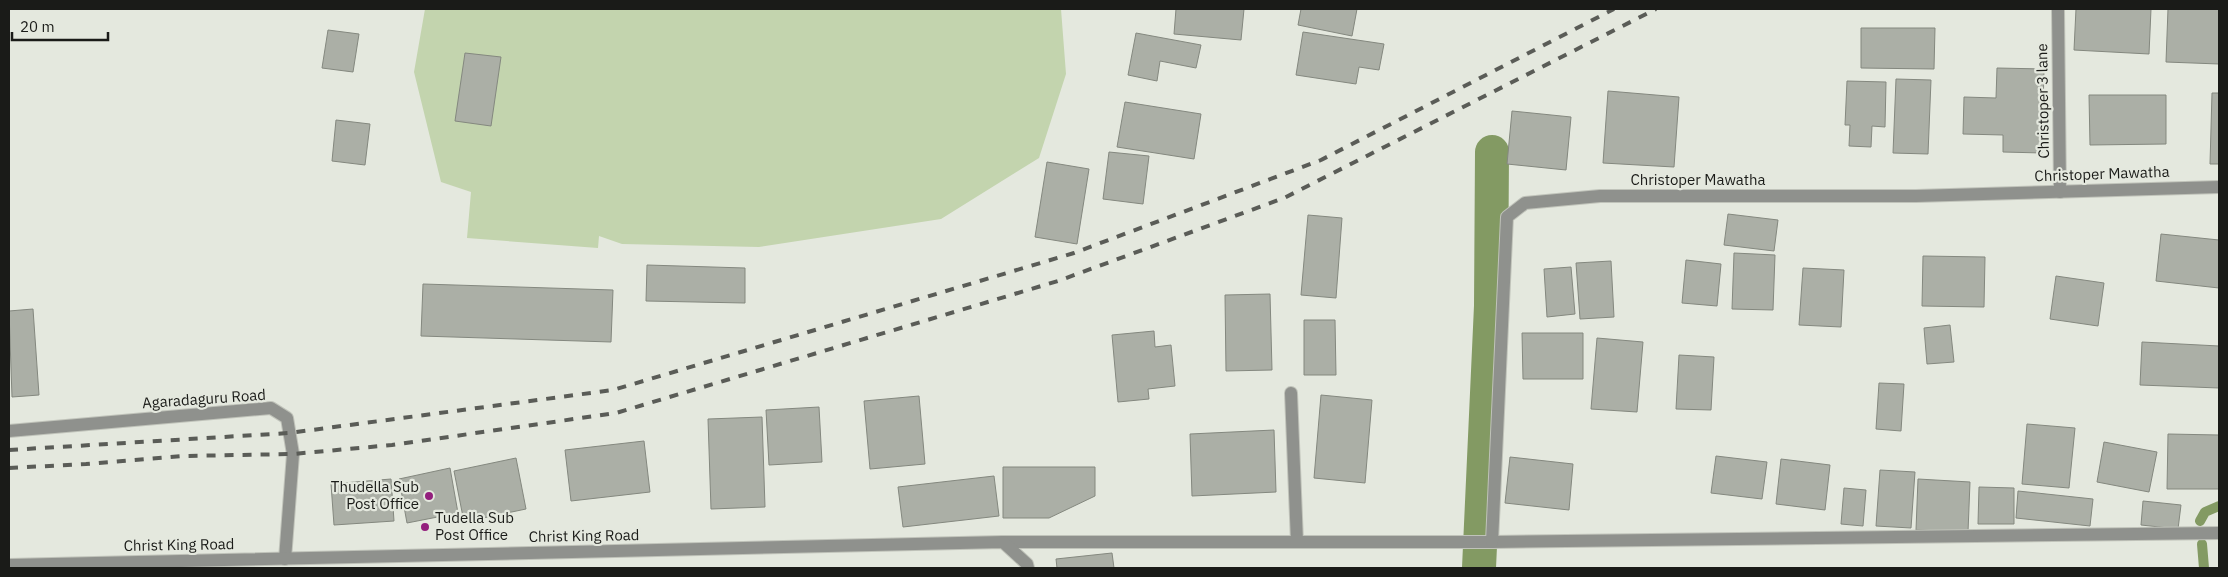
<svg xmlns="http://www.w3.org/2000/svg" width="2228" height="577" viewBox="0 0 2228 577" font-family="'IBM Plex Sans',sans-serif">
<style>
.green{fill:#c3d4ae}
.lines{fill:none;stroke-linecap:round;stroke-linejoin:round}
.stream{stroke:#839a63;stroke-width:10}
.canal{stroke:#839a63;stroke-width:34}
.building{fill:#abafa6;stroke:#84887f}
.street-casing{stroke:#c0c3ba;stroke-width:14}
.street{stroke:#8f918d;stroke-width:12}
.rail{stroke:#5a5c57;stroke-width:4;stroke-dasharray:9 9;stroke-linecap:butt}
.poi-dot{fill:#931f7d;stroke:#e4e8de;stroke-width:2}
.labels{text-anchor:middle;stroke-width:4.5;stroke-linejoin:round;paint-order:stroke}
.street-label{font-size:15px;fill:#1a1b18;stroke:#e4e8de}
.poi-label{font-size:15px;fill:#1a1b18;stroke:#e4e8de;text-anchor:end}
</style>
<rect width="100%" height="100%" fill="#e4e8de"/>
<path class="green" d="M425,9H1061L1066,74L1039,158L941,219L759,247L622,244L599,236L598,248L467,238L471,192L441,182L414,72Z"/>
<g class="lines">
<g class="stream">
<path d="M2200,521L2205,512L2219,506"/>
<path d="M2202,544L2204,568"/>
</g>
<path class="canal" d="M1479,568L1491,306L1492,152"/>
</g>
<g class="building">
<path d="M1176,9H1244L1241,40L1174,34Z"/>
<path d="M1301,9H1357L1352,36L1298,25Z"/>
<path d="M2076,9H2151L2149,54L2074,50Z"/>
<path d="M2168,9H2219V64L2166,62Z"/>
<path d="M1861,28H1935L1934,69L1861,68Z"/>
<path d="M328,30L359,34L353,72L322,68Z"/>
<path d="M1303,32L1384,44L1379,70L1359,67L1356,84L1296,75Z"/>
<path d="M1136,33L1201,45L1196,68L1160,61L1157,81L1128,75Z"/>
<path d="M465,53L501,57L491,126L455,121Z"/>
<path d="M1997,68L2044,69L2042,153L2003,152V135L1963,134L1964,97L1996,98Z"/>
<path d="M1896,79L1931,80L1928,154L1893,153Z"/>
<path d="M1847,81L1886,82L1885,127L1872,126L1871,147L1849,146L1850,125H1845Z"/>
<path d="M1608,91L1679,97L1674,167L1603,163Z"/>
<path d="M2212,93H2219V164H2210Z"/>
<path d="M2089,95H2166V144L2090,145Z"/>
<path d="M1125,102L1201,114L1194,159L1117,147Z"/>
<path d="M1512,111L1571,117L1566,170L1507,164Z"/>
<path d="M336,120L370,124L365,165L332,161Z"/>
<path d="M1109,152L1149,156L1143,204L1103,199Z"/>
<path d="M1047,162L1089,169L1077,244L1035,237Z"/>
<path d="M1728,214L1778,220L1774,251L1724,245Z"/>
<path d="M1308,215L1342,218L1336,298L1301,295Z"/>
<path d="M2161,234L2219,240V288L2156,281Z"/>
<path d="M1734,253L1775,255L1773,310L1732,309Z"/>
<path d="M1923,256L1985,257L1984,307L1922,306Z"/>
<path d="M1686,260L1721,264L1717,306L1682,303Z"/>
<path d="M1611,261L1614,317L1580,319L1576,263Z"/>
<path d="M647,265L745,268V303L646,301Z"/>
<path d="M1571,267L1575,314L1547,317L1544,269Z"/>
<path d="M1803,268L1844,270L1841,327L1799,325Z"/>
<path d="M2056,276L2104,283L2098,326L2050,319Z"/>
<path d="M423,284L613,290L611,342L421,336Z"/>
<path d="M1270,294L1272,370L1226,371L1225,295Z"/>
<path d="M33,309L39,395L12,397L9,311Z"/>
<path d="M1304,320H1335L1336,375H1304Z"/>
<path d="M1950,325L1954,362L1927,364L1924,328Z"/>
<path d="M1154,331L1155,347L1171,345L1175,386L1148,389L1149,399L1118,402L1112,335Z"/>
<path d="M1522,333H1583V379H1523Z"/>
<path d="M1597,338L1643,342L1637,412L1591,409Z"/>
<path d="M2142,342L2219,346V388L2140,385Z"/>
<path d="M1679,355L1714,357L1711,410L1676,409Z"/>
<path d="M1879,383L1904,384L1901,431L1876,429Z"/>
<path d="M1321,395L1372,400L1365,483L1314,478Z"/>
<path d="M919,396L925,464L870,469L864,401Z"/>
<path d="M819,407L822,462L769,465L766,410Z"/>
<path d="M762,417L765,507L711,509L708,419Z"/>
<path d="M2027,424L2075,428L2069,488L2022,484Z"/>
<path d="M1274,430L1276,492L1192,496L1190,434Z"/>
<path d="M2168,434L2219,435V489H2167Z"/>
<path d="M644,441L650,492L571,501L565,450Z"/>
<path d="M2104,442L2157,452L2149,492L2097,482Z"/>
<path d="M1716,456L1767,462L1762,499L1711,493Z"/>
<path d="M1510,457L1573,464L1569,510L1505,503Z"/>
<path d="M516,458L526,509L464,522L454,471Z"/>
<path d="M1781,459L1830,465L1825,510L1776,504Z"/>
<path d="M1003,467H1095V496L1049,518H1003Z"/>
<path d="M450,468L458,513L407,523L399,479Z"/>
<path d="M1880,470L1915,472L1911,528L1876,526Z"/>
<path d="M994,476L999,516L903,527L898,487Z"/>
<path d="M391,479L394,521L334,525L331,484Z"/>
<path d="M1918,479L1970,482L1968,532L1916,530Z"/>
<path d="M1979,487L2014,488V524H1978Z"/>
<path d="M1844,488L1866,490L1863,526L1841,524Z"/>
<path d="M2018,491L2093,499L2090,526L2016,518Z"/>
<path d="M2143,501L2181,505L2178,529L2141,525Z"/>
<path d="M1112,553L1114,568H1057L1056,559Z"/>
</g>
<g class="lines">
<defs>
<g id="street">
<path d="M2058,9L2060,192"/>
<path d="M1291,393L1297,542"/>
<path d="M9,431L271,408L287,418L293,454L285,559"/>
<path d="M1003,542H1492L2219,533"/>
<path d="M1492,542L1507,217L1525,203L1600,196H1916L2219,187"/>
<path d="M9,565L1003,542L1027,564L1028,568"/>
</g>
</defs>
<use href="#street" class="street-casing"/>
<use href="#street" class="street"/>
<g class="rail">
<path d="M9,450L289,433L613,390L1074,253L1321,160L1614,9"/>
<path d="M9,468L86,464L184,456L293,454L392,445L616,413L1058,281L1284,198L1656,9"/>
</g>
</g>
<g class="poi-dot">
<circle cx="429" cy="496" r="5"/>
<circle cx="425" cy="527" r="5"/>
</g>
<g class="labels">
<g class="street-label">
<text transform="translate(2043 101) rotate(-91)" y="5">Christoper 3 lane</text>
<text transform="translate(2102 174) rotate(-2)" y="5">Christoper Mawatha</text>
<text x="1698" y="185">Christoper Mawatha</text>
<text transform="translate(204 399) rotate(-4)" y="5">Agaradaguru Road</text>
<text transform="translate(584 536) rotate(-1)" y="5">Christ King Road</text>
<text transform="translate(179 545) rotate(-1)" y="5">Christ King Road</text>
</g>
<g class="poi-label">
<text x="419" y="492">Thudella Sub<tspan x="419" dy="17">Post Office</tspan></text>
<text x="435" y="523" text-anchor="start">Tudella Sub<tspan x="435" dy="17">Post Office</tspan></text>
</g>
</g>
<rect width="2228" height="577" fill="none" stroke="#1a1b18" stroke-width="20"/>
<path d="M12 32v8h96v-8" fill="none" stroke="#1a1b18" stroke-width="2.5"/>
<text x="20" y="32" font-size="15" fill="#1a1b18" stroke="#e4e8de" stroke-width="4" paint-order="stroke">20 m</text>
</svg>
